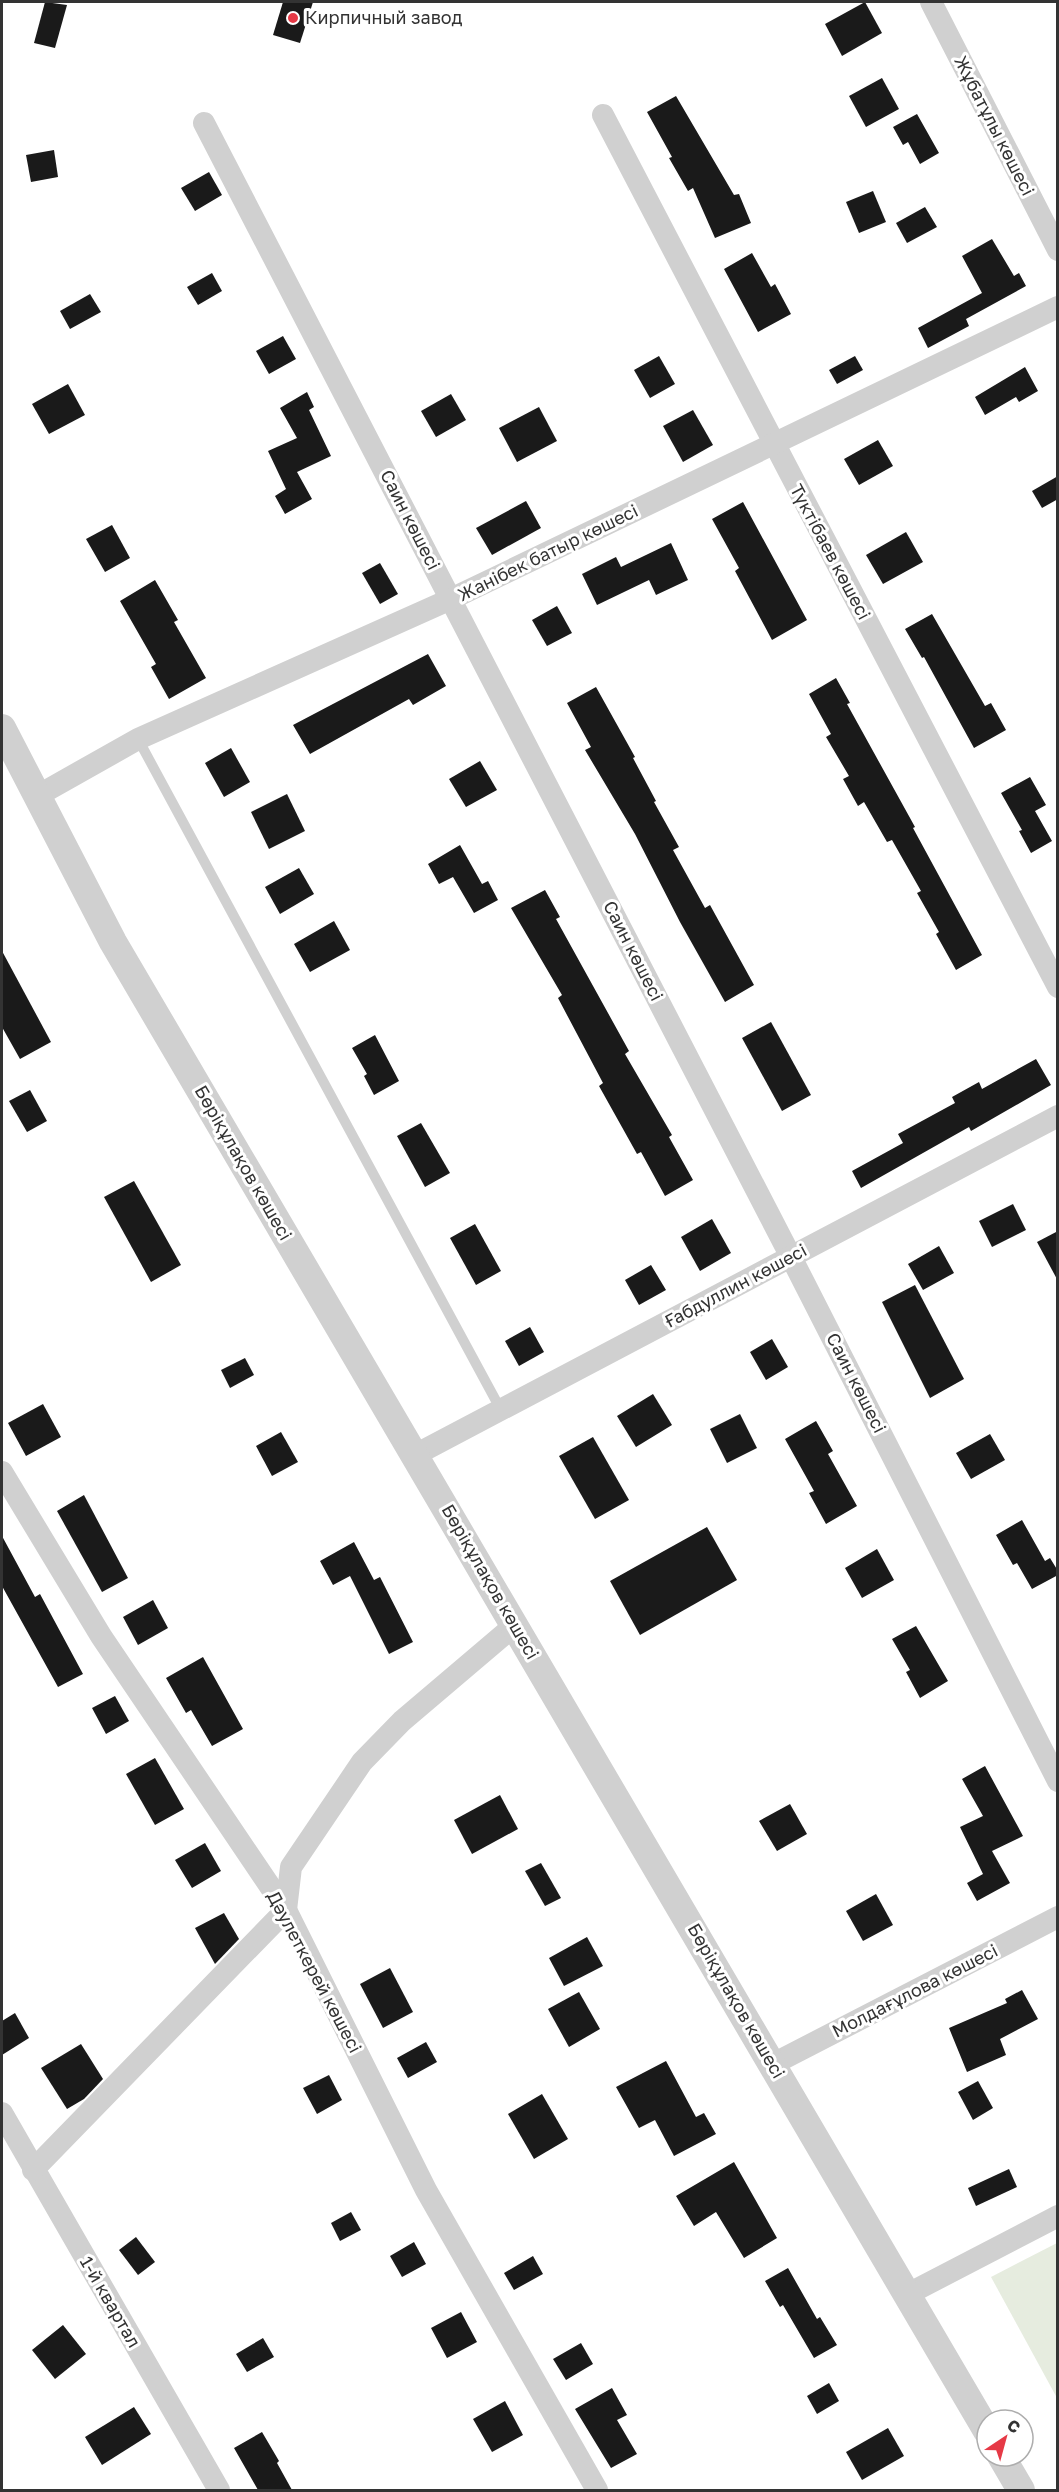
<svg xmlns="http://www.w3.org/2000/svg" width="1059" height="2492" viewBox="0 0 1059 2492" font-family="'Golos Text',sans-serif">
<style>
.green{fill:#e6ecdf}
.building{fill:#1a1a1a}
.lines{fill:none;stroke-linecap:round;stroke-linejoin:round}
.service{stroke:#d0d0d0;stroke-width:10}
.minor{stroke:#d0d0d0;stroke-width:22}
.tertiary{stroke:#d0d0d0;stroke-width:28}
.poi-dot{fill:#e63946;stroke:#fff;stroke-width:2}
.labels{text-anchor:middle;stroke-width:6;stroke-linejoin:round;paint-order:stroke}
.poi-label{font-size:18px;fill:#333;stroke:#fff;text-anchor:start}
.street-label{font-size:18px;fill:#333;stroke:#fff}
</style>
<rect width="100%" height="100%" fill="#fff"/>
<path class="green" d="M1057,2243V2398L991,2277Z"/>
<g class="building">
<path d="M45,2L67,5L55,48L34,43Z"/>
<path d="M283,2H313L300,43L273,35Z"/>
<path d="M865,2L882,33L842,56L825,24Z"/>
<path d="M882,78L899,109L866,127L849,96Z"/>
<path d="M676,96L734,195L739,194L751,223L715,238L693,188L688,191L669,158L672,157L647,112Z"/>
<path d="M917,114L939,153L920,164L908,142L903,145L893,127Z"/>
<path d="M54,150L58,177L31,182L26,155Z"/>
<path d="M209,172L222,195L195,211L181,188Z"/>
<path d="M873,191L886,222L859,233L846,202Z"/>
<path d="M925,207L937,227L907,243L896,223Z"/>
<path d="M992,239L1014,276L1019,273L1026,286L966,319L969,326L928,348L918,328L982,293L962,256Z"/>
<path d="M752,253L771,287L775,284L791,314L758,332L724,269Z"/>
<path d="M212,273L222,291L198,305L187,287Z"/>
<path d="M90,294L101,312L70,329L60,311Z"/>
<path d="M283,336L296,359L269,374L256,351Z"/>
<path d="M659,356L675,384L650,398L634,370Z"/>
<path d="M855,356L863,370L837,384L829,370Z"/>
<path d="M1025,367L1038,391L1019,402L1016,397L985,415L975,397Z"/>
<path d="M68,384L85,415L49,434L32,404Z"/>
<path d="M307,392L314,407L309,410L331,456L297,472L312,499L285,514L275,496L286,489L268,451L297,438L280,408Z"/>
<path d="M451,394L466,420L436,437L421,411Z"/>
<path d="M539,407L557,441L517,462L499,428Z"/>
<path d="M693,410L713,445L683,462L663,426Z"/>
<path d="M878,440L893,466L859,485L844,459Z"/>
<path d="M1058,476V499L1042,508L1032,491Z"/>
<path d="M526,501L541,528L492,555L476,528Z"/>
<path d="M743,502L807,620L772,640L735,571L739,568L712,519Z"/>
<path d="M112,525L130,558L105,572L86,539Z"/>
<path d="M906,532L923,562L883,584L866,555Z"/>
<path d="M671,543L688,580L656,595L649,580L597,605L582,574L616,557L621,567Z"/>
<path d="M380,563L398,594L380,604L362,573Z"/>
<path d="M155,580L178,620L174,622L206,678L169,699L151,667L156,664L120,601Z"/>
<path d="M557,606L572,633L547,646L532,620Z"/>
<path d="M932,614L985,706L991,703L1006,730L974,748L924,657L922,658L905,629Z"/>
<path d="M428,654L446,686L413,705L409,699L310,754L293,725Z"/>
<path d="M836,678L850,703L847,704L915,827L913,828L982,955L956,970L936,934L939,932L917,893L921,891L892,840L887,842L864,802L858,806L843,779L849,776L826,737L831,734L809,694Z"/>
<path d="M596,687L635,757L633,758L656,801L654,802L679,847L673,850L705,908L710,905L754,985L725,1002L680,922L635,834L585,750L591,747L567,703Z"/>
<path d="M231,748L250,782L224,797L205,763Z"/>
<path d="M480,761L497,790L466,807L449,779Z"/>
<path d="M1030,777L1046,805L1035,811L1052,841L1031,853L1019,831L1022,830L1001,793Z"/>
<path d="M287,794L305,831L269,849L251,812Z"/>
<path d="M460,845L482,884L488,881L498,900L474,913L453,877L439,884L428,864Z"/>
<path d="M299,868L314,894L280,914L265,887Z"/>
<path d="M545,890L560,917L556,919L629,1051L625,1054L672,1135L669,1137L693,1180L665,1196L641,1152L637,1154L599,1086L603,1083L558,998L562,995L511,908Z"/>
<path d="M334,921L350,950L310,972L294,944Z"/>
<path d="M2,951L51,1042L20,1059L2,1027Z"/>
<path d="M771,1022L811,1095L782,1111L742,1038Z"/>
<path d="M375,1035L399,1081L374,1095L364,1076L367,1074L352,1048Z"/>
<path d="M1036,1059L1051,1085L971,1131L969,1127L861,1188L852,1171L903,1143L898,1134L955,1103L952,1097L979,1082L982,1089Z"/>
<path d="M30,1090L47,1121L27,1132L9,1101Z"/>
<path d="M421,1123L450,1173L425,1187L397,1136Z"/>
<path d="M134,1181L181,1265L151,1282L104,1197Z"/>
<path d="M1013,1204L1026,1230L992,1247L979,1221Z"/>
<path d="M712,1219L731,1253L700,1271L681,1237Z"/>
<path d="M475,1224L501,1271L476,1285L450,1238Z"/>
<path d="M1058,1231V1281L1037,1242Z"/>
<path d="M939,1246L954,1273L923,1290L908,1264Z"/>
<path d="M651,1265L666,1290L639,1305L625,1280Z"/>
<path d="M915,1285L964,1379L930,1398L882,1302Z"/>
<path d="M530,1327L544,1352L519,1366L505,1341Z"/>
<path d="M772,1339L788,1367L766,1380L750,1352Z"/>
<path d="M245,1358L254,1375L230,1388L221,1370Z"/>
<path d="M653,1394L672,1425L636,1447L617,1416Z"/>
<path d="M43,1404L61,1437L26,1456L8,1423Z"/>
<path d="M740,1414L757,1448L727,1463L710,1429Z"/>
<path d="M816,1421L833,1451L828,1454L857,1506L826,1524L809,1493L814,1491L785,1439Z"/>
<path d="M281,1432L298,1462L272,1476L256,1446Z"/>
<path d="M990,1434L1005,1460L971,1479L956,1453Z"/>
<path d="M593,1437L629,1500L595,1519L559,1456Z"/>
<path d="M84,1495L128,1578L102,1592L57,1511Z"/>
<path d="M1022,1520L1045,1561L1050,1558L1058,1571V1575L1032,1589L1017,1563L1013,1565L996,1535Z"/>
<path d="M707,1527L737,1580L640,1635L610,1581Z"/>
<path d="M2,1536L35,1597L40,1594L83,1674L58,1687L2,1586Z"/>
<path d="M354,1542L374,1580L380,1577L413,1642L389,1654L350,1576L333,1585L320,1561Z"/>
<path d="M877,1549L894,1580L862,1598L845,1568Z"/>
<path d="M153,1600L168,1628L138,1645L123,1617Z"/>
<path d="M916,1626L948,1681L920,1698L906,1672L910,1670L892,1639Z"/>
<path d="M203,1657L243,1729L212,1746L191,1710L186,1713L166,1678Z"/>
<path d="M115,1696L129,1721L106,1734L92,1708Z"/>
<path d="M155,1758L184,1809L155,1825L126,1774Z"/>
<path d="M985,1766L1023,1836L992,1851L1010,1883L977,1901L967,1883L983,1874L960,1827L983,1816L962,1779Z"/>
<path d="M500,1795L518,1829L472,1854L454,1820Z"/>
<path d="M790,1804L807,1834L777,1851L759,1821Z"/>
<path d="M205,1843L221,1871L192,1888L175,1860Z"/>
<path d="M541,1863L561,1898L545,1906L525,1871Z"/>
<path d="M876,1894L893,1925L863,1941L846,1911Z"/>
<path d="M224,1913L239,1939L215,1964L195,1928Z"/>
<path d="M587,1937L603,1966L564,1986L549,1958Z"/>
<path d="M390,1968L413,2012L383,2028L360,1984Z"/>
<path d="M1022,1990L1038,2019L1000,2039L1006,2055L967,2072L949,2028L1007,2003L1005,1999Z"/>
<path d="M579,1992L600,2029L569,2047L548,2009Z"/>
<path d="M15,2013L29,2038L2,2055V2021Z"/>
<path d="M426,2042L437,2062L408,2078L397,2058Z"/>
<path d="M81,2044L103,2079L84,2099L67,2109L41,2068Z"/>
<path d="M666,2061L696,2117L704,2113L716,2134L674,2156L655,2120L639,2128L616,2087Z"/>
<path d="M329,2075L342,2100L317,2114L303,2088Z"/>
<path d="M978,2081L993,2108L973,2120L958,2092Z"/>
<path d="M542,2094L568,2139L534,2159L508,2114Z"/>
<path d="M734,2162L777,2238L744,2258L716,2212L694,2226L676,2196Z"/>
<path d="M1009,2169L1017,2187L976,2206L968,2188Z"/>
<path d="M351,2212L361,2230L340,2241L331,2223Z"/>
<path d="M136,2237L155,2262L138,2275L119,2250Z"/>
<path d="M414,2242L426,2264L402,2277L390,2256Z"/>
<path d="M533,2256L543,2274L514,2290L504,2273Z"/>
<path d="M788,2268L817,2319L820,2317L837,2345L814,2358L783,2305L780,2307L765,2281Z"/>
<path d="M461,2312L477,2342L447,2358L431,2328Z"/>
<path d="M63,2325L86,2354L55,2379L32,2350Z"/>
<path d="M263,2338L274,2357L247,2372L236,2354Z"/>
<path d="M581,2343L593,2364L566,2380L553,2359Z"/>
<path d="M829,2383L839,2401L817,2414L807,2396Z"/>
<path d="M612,2388L627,2415L617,2420L637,2454L611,2468L575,2409Z"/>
<path d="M505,2401L523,2435L492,2452L473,2419Z"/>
<path d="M134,2407L151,2434L102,2465L85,2437Z"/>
<path d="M888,2428L904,2456L862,2480L846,2452Z"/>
<path d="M262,2432L279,2461L277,2463L292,2490H258L234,2448Z"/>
</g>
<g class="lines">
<path class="service" d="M138,739L501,1410"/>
<g class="minor">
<path d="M931,2L1058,250"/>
<path d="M603,115L1058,987"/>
<path d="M204,123L791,1257L1058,1781"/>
<path d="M37,796L138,739L451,599L1058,307"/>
<path d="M415,1455L1058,1116"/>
<path d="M2,1472L101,1636L286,1910L426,2190L597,2490"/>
<path d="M773,2064L1058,1917"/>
<path d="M2,2113L219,2490"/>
<path d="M33,2170L286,1910L291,1867L362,1762L402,1721L515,1625"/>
<path d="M908,2294L1058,2216"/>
</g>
<g class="tertiary">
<path d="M2,728L113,942L987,2431"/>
<path d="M1001,2456L1021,2490"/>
</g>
</g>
<circle class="poi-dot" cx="293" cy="18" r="6"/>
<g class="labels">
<g class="poi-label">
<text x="305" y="24">Кирпичный завод</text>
</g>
<g class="street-label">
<text transform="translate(994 126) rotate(63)" y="6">Жұбатұлы көшесі</text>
<text transform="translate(410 520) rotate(63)" y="6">Саин көшесі</text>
<text transform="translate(830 552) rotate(62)" y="6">Түктібаев көшесі</text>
<text transform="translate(548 553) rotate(-26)" y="6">Жанібек батыр көшесі</text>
<text transform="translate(633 951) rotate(63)" y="6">Саин көшесі</text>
<text transform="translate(243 1163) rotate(60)" y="6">Бөріқұлақов көшесі</text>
<text transform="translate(736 1286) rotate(-28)" y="6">Ғабдуллин көшесі</text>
<text transform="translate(856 1383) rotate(63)" y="6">Саин көшесі</text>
<text transform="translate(490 1582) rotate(60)" y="6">Бөріқұлақов көшесі</text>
<text transform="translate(314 1972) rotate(62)" y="6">Дәулеткерей көшесі</text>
<text transform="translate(915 1991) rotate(-27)" y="6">Молдағұлова көшесі</text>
<text transform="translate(736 2001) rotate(60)" y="6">Бөріқұлақов көшесі</text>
<text transform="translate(110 2302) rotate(60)" y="6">1-й квартал</text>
</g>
</g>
<rect width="1059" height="2492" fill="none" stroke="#333333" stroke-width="6"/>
<g transform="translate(1005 2438) rotate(36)"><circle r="28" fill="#ffffff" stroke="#adadad" stroke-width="1.5"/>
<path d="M0-4.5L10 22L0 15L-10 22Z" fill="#e63946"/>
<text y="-9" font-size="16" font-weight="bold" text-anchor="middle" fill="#333333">С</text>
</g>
</svg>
